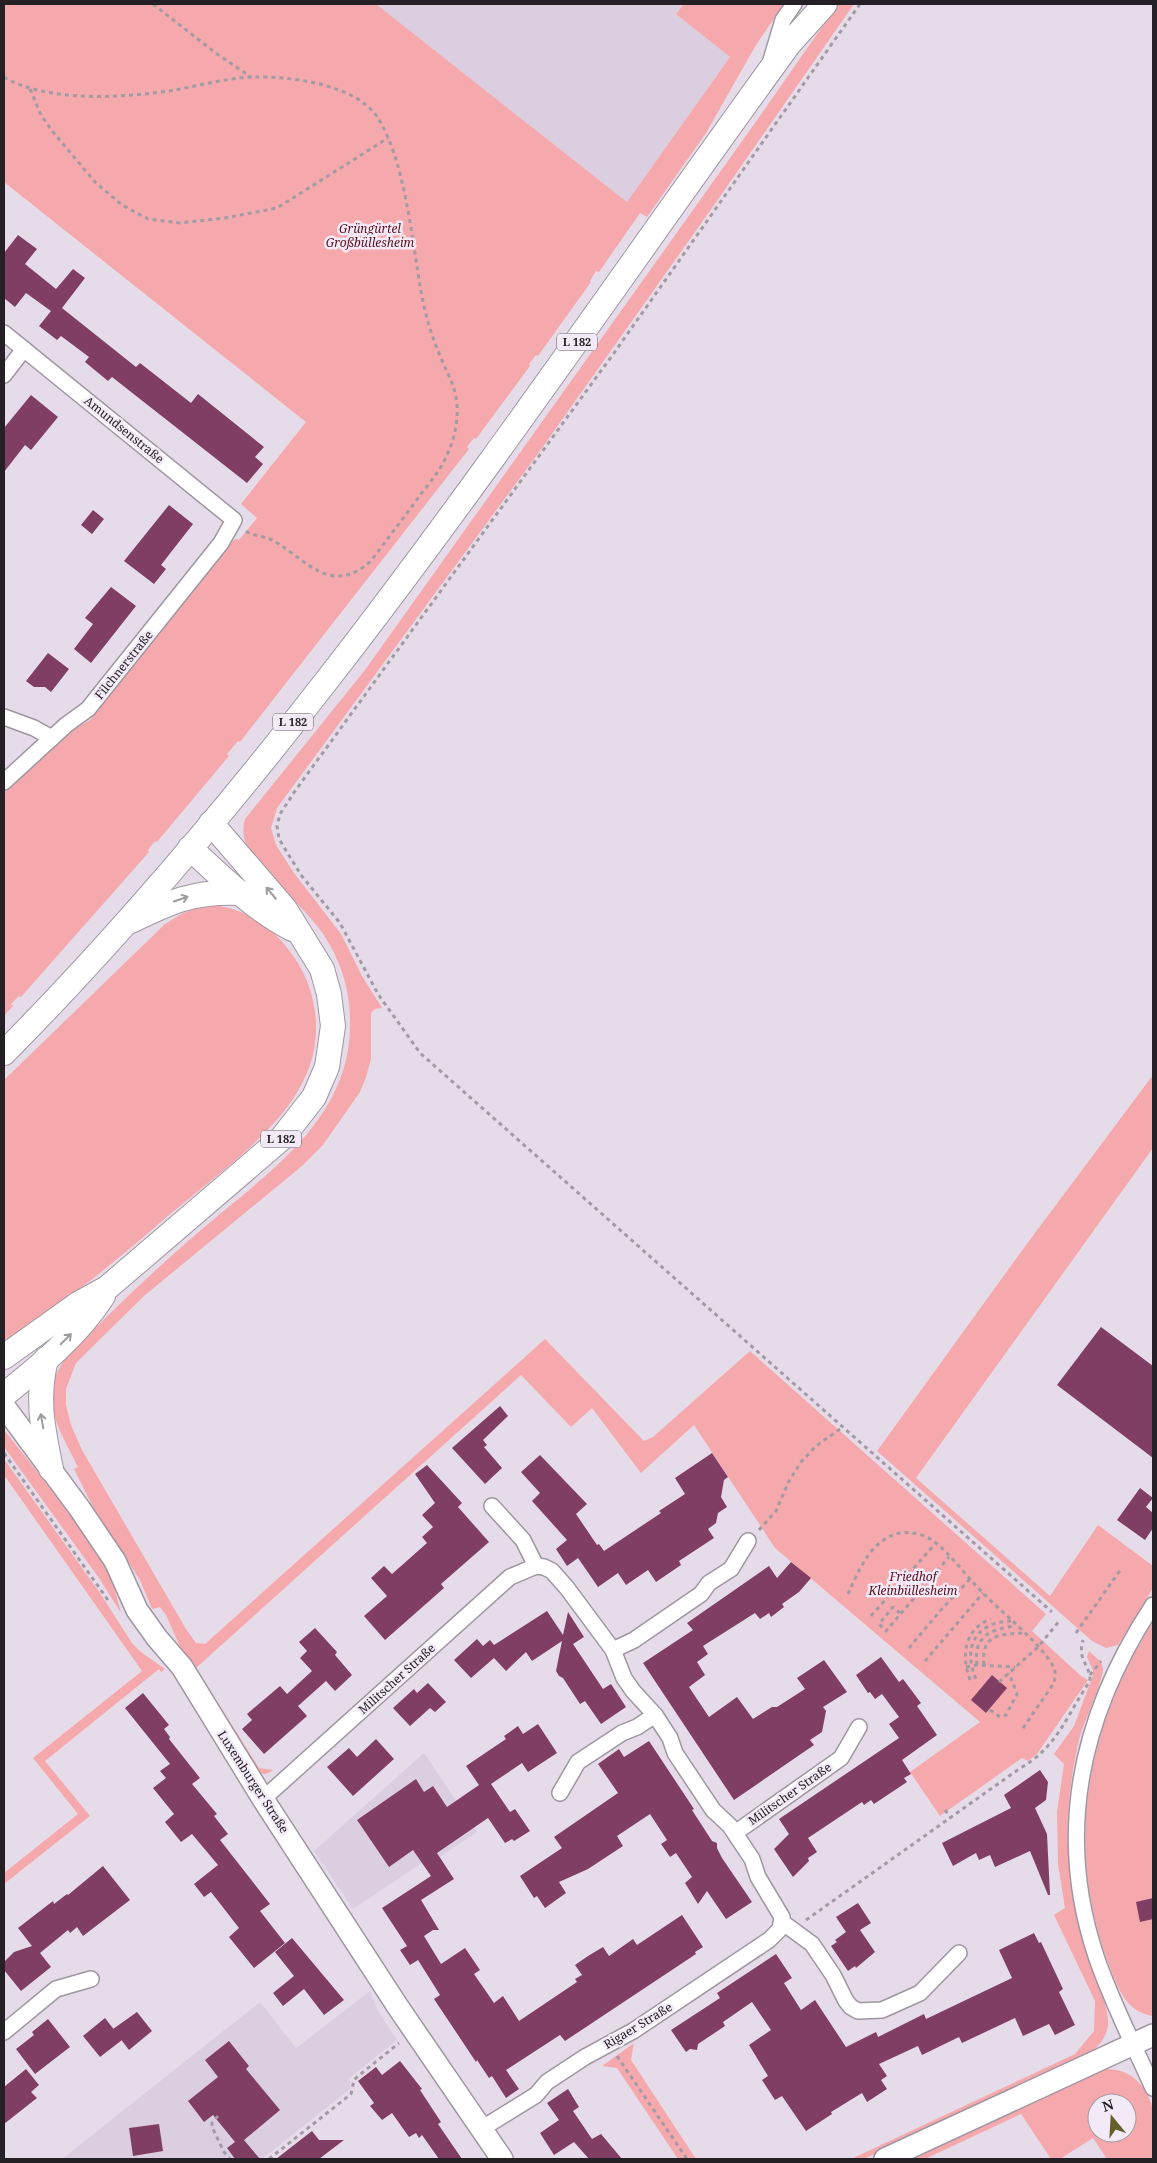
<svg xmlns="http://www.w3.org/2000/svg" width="1157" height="2163" viewBox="0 0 1157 2163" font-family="'Noto Serif',serif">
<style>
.built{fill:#dccee1}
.green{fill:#f6a9ad;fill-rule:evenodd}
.building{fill:#813e64}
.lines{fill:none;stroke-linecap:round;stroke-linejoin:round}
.street-casing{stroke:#9f96a2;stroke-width:18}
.secondary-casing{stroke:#9f96a2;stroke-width:24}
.primary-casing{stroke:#9f96a2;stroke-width:26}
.path{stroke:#a29aa4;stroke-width:3;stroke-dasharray:4 4;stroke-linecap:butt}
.street{stroke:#fff;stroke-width:15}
.secondary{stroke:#fff;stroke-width:21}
.primary{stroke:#fff;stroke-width:24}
.oneway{stroke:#9c9b9d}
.labels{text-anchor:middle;stroke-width:5;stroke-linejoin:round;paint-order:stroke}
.shield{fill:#f3eaf7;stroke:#625d64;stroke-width:1}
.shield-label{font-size:11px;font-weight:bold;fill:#242025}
.park-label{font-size:12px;font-style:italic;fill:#5a0e1d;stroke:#f3eaf7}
.street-label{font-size:12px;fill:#242025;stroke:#f3eaf7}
</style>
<rect width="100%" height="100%" fill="#e6dce9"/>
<g class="built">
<path d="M376,4H684L676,14L730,57L627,202Z"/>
<path d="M424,1753L477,1832L440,1857L437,1853L353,1909L314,1851Z"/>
<path d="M370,1991L378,2011L397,2040L349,2078L350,2089L262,2159H62L260,2002L296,2048Z"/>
</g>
<g class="green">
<path d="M4,4H376L627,202L730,57L676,14L684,4H784L756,45L706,133L647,217L640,213L599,272L596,271L590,281L591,282L538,356L536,355L529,364L530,366L476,439L474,438L467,447L469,449L240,742L238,741L227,754L229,756L157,842L155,841L148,850L149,852L21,997L19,996L11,1004L13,1006L4,1016V789L66,734L90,720L233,541L236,539L239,540L257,518L241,504L306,422L4,182Z"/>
<path d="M838,4H854L712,208L542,448L277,808L271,828L276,845L294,873L341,934L362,976L382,1008L375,1009L371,1013V1059L366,1077L360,1092L323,1145L302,1166L144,1296L76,1363L66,1389V1405L71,1425L82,1450L186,1629L196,1643L205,1644L545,1339L644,1441L653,1437L750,1351L1046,1614L1032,1631L1081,1676L1088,1680L1037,1754L1028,1761L1022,1758L940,1816L910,1772L980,1722L775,1548L694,1425L641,1473L592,1408L571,1427L521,1375L196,1668L259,1768L273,1770C267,1775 262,1775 255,1771L182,1651L166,1615L160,1607L152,1609L140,1580L95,1511L74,1469L78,1467C57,1424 34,1394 71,1352C109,1314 147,1277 187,1242C264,1174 366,1116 348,997C345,974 334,949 321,931C299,901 268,879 248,848C243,839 242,829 245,819L365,670L755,123Z"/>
<path d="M207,905C245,906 273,927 294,957C317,990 323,1035 307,1073C299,1091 288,1108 274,1123C243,1157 204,1186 169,1215C129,1250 88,1284 45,1314C32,1323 19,1334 4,1341V1080L165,924L183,913Z"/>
<path d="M1153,1075V1148L916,1478L1050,1596L1098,1525L1153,1566V1588L1118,1645L1106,1648L1092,1641L877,1451L1026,1245Z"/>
<path d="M4,1430L55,1494L107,1567L112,1579L121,1613L99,1578L4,1447Z"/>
<path d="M4,1459L100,1593L132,1643L141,1652L165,1669L161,1672L159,1669L45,1761L90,1816L4,1884V1873L78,1814L33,1758L142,1671L4,1475Z"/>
<path d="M1153,1622V2016C1125,2012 1117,1986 1108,1962C1064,1844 1087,1726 1153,1622Z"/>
<path d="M1089,1651C1094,1656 1102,1661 1103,1668C1104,1679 1084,1722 1080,1736C1071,1773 1066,1811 1068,1849C1069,1878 1073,1907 1081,1935C1087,1959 1110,2003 1108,2025C1106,2039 1098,2047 1087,2055L864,2159H851L1075,2054L1094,2031L1095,2001L1054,1915L1065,1908L1058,1864L1057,1812L1064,1764L1054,1754L1074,1726L1093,1675V1671L1087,1657Z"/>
<path d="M634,2043L631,2060L696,2159H678L617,2068L602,2066Z"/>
<path d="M1104,2069C1130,2068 1146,2084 1153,2109C1156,2122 1153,2145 1153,2159H1107L1093,2138L1060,2159H1051L1021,2114L925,2159H907ZM1097,2103H1127V2133H1097Z"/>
</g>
<g class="building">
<path d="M18,235L37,249L25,264L56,289L73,269L85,278L62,308L136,367L140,363L191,403L198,394L264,447L255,457L263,464L247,483L112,377L108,381L85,362L89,357L61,336L57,340L39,326L51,311L26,293L15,307L4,298V253Z"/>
<path d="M31,395L58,417L31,450L25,445L4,472V428Z"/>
<path d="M169,505L193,524L161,565L166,569L154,584L124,561Z"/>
<path d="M93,510L104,519L92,534L81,525Z"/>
<path d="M111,587L136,606L91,663L74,649L93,624L85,618Z"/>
<path d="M48,653L69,669L51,692L45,687H34L26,681Z"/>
<path d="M1101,1327L1153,1366V1458L1057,1385Z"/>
<path d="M500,1406L508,1416L483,1440L487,1445L484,1447L502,1468L485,1484L452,1448Z"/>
<path d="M712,1453L728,1477L724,1480L721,1497L727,1507L718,1513L716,1523L708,1529L714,1538L679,1561L681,1565L656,1582L648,1570L626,1585L618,1573L598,1587L578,1558L567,1566L556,1549L567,1540L532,1501L540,1493L521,1472L540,1455L587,1504L576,1514L597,1545L599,1544L604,1551L661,1513L659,1511L685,1494L675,1478Z"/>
<path d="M427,1465L462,1503L458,1507L489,1542L441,1584L444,1588L385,1640L364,1616L387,1596L371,1578L384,1566L392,1574L427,1543L422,1537L433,1527L422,1515L435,1503L415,1474Z"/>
<path d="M1140,1488L1153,1498L1146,1507L1153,1513V1528L1145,1540L1117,1520Z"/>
<path d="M791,1562L811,1578L799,1592L782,1604L784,1607L771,1617L769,1613L760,1619L755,1613L703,1646L708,1654L697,1662L705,1675L689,1687L709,1717L737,1697L753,1719L772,1707H777L805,1689L797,1678L824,1660L847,1692L823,1707L826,1711L822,1732L810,1740L814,1745L734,1800L643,1663L693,1630L687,1623L769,1566L777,1578Z"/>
<path d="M547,1611L563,1635L568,1612L584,1637L573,1644L603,1689L611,1684L626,1707L601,1724L585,1701L580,1704L563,1678L559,1676L556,1671L562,1641L532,1661L526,1652L506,1671L494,1658L471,1678L454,1660L477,1639L483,1646L490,1640L494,1645Z"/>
<path d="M315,1628L337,1652L335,1655L352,1675L335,1691L326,1681L298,1706L307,1716L264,1754L242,1729L252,1720L247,1714L280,1686L287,1694L312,1671L300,1658L307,1651L299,1642Z"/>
<path d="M881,1657L899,1682L903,1679L921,1703L917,1706L937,1735L902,1760L911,1774L904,1778L907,1782L874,1804L871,1800L864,1805L862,1802L808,1838L817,1852L808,1858L809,1861L793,1877L774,1849L789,1834L779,1819L899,1738L889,1724L899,1717L882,1694L875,1699L870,1692L868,1693L856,1675Z"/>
<path d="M992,1675L1007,1688L986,1713L971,1700Z"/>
<path d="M428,1683L446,1702L435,1712L430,1708L410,1726L393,1708L414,1689L417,1693Z"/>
<path d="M143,1693L169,1725L164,1729L170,1737L169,1739L200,1778L192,1784L217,1814L214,1816L228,1834L220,1840L270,1904L260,1911L285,1943L254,1968L229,1937L239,1928L211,1892L204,1897L194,1884L218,1865L192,1834L181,1842L165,1822L174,1814L153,1788L166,1778L160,1771L170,1764L125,1708Z"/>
<path d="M538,1724L557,1753L528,1772L522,1763L491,1784L510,1812L515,1809L530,1831L514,1841L512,1839L505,1843L488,1818L437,1853L454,1879L421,1900L439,1930H433L424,1936L441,1964L465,1948L480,1970L474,1974L494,2003L503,1996L519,2021L577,1982L575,1979L582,1975L575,1965L588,1956L603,1947L609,1956L633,1939L637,1945L682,1915L703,1947L695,1952L696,1954L565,2041L560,2035L506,2070L519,2089L506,2098L492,2076L489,2078L477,2060L476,2062L434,1999L440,1995L418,1960L410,1965L400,1950L407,1946L382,1908L431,1876L413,1850L389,1867L357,1820L416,1779L424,1792L433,1786L447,1807L479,1785L466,1766L506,1739L504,1736L518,1726L523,1734Z"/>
<path d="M376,1739L394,1759L353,1796L327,1767L349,1748L357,1757Z"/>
<path d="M649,1741L694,1809L692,1810L712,1841L717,1843V1848L722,1858L752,1902L726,1919L707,1891L698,1904L685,1883L692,1877L676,1853L670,1857L661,1844L667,1840L650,1814L617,1836L623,1846L588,1869L559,1882L566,1893L545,1908L537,1896L534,1898L520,1876L562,1848L554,1837L618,1793L598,1764L619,1749L624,1757Z"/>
<path d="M1040,1770L1048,1782L1046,1800L1035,1808L1047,1834L1050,1895H1048L1030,1851L995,1867L990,1855L979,1860L976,1853L953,1866L942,1843L1011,1808L1004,1795Z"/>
<path d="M103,1866L130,1900L83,1936L77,1927L70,1933L68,1930L40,1953L51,1967L21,1991L4,1970V1962L14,1952L32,1946L18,1928L53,1901L54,1904L67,1894L68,1895Z"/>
<path d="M1153,1898V1919L1140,1922L1136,1902Z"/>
<path d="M858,1903L871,1923L860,1930L875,1952L856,1968L855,1966L848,1971L831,1946L837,1942L835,1940L846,1932L836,1917Z"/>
<path d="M1034,1933L1039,1943L1041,1942L1063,1989L1059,1992L1075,2025L1055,2035L1049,2024L1023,2036L1015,2018L962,2043L959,2037L922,2055L918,2046L879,2064L887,2076L881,2080L887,2089L867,2102L862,2093L831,2112L832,2114L806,2131L782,2096L775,2100L762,2080L768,2076L749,2045L771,2030L752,2002L723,2022L725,2026L698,2044L697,2050L690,2049L686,2052L671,2030L720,1998L717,1993L776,1954L792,1978L784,1983L801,2010L815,2000L846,2047L876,2032L878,2037L924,2014L926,2019L1012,1978L999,1950Z"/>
<path d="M292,1938L344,2000L324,2015L304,1989L283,2006L273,1993L294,1976L275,1952Z"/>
<path d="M137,2012L152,2031L129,2050L113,2029Z"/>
<path d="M105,2018L122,2040L100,2057L83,2036Z"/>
<path d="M48,2019L70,2047L35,2074L16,2049L34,2035L32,2032Z"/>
<path d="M229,2041L249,2066L246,2069L280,2110L244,2140L260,2159H235L227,2148L235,2142L213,2115L204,2122L188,2101L218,2077L205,2060Z"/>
<path d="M400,2061L422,2089L420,2090L441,2122L438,2124L462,2159H439L422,2135L419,2138L416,2133L409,2137L392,2113L382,2120L370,2106L374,2103L358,2081L376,2067L382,2075Z"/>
<path d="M26,2069L39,2085L31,2092L37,2098L4,2124V2087Z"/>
<path d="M568,2089L579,2107L573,2111L592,2139L601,2134L622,2159H589L574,2142L554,2155L540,2133L559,2120L547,2103Z"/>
<path d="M159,2124L163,2151L133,2156L129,2128Z"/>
<path d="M312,2131L319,2140H344L319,2159H276Z"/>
</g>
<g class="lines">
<defs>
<g id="street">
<path d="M771,60L783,20L794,4"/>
<path d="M4,333L234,520L221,543L88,709L66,725L4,782"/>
<path d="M4,375L24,349"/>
<path d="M4,717L34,728L52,738"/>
<path d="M492,1506L523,1540L536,1566"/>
<path d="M1153,1605C1082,1713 1054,1830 1096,1956C1111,2001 1134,2045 1153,2088"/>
<path d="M613,1650L634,1640L701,1594L709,1583L731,1569L748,1541"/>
<path d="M560,1793L578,1762L622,1733L637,1727L655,1715"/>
<path d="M263,1799L510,1577L536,1566L544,1567L552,1571L567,1588L613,1650L624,1678L633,1691L655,1715L670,1738L675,1753L713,1810L730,1826L752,1859L758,1877L782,1917L780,1929L769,1940L633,2031L585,2057L547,2082L536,2095L481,2129"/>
<path d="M735,1833L841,1758L859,1727"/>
<path d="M782,1922L812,1944L833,1975L846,2001L851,2007L858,2011L882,2010L920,1993L959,1953"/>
<path d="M4,2032L56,1989L91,1979"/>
</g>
<g id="secondary">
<path d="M4,1406L80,1509L115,1561L137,1610L157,1638L182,1667L263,1799L398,2007L502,2159"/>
<path d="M885,2159L1153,2035"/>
</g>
<g id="primary">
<path d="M190,848C221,877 254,909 292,929"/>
<path d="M131,921C172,901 194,891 241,893"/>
<path d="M4,1053C305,749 539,388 789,44L825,4"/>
<path d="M4,1357L78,1304L107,1288L282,1138L314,1097L327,1067L333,1026L329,994L322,969L285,909L211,823"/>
<path d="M46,1359C36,1400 43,1429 51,1469"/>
<path d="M4,1395C39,1367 78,1335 103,1296"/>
</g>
</defs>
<use href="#street" class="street-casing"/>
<use href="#secondary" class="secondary-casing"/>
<use href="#primary" class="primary-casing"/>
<g class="path">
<path d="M153,4L213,51L251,77"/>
<path d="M860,4L614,353L295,791L280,814L277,826L279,839L301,875L340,923L378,994L420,1053L1052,1612"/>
<path d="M4,77C47,103 126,98 175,90C201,85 227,78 253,77C290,76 356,84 378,118C405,161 412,240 421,291C425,315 432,337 441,358C445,368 450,377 453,386C463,414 454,446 439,470C431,482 421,493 413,505C399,524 385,542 371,561C331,596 309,562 274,541C266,536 252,536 246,531"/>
<path d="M30,89L41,115L53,132L95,182L122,205L148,219L180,223L225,218L277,208L388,138"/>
<path d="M4,1453L110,1603"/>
<path d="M759,1530L776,1511L789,1481L801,1462L816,1446L843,1427"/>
<path d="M848,1594C859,1570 871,1539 900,1533C912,1531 927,1535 936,1543C953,1557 967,1577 983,1593C1003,1614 1042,1644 1054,1668C1056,1673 1055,1678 1054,1683L1021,1731"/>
<path d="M900,1613L893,1607L879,1624L886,1631L949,1557"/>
<path d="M871,1616L936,1543"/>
<path d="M1076,1633L1121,1569"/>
<path d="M909,1648L940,1611L970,1579"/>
<path d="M925,1661L983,1593"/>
<path d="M977,1665C973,1636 991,1629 1015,1626"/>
<path d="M984,1665C981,1635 998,1634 1023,1633"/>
<path d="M966,1667L977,1665L1015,1667"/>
<path d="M1090,1675L1101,1661"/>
<path d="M976,1679C962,1647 976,1622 1011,1621"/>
<path d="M970,1680C961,1655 964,1629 991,1619"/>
<path d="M999,1682L1038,1647L1060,1620"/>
<path d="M990,1710L1000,1717L1006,1715L1017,1694L1009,1673"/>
<path d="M945,1810L951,1818"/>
<path d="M806,1920L1019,1769C1058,1747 1066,1716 1090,1681C1090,1663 1077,1661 1083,1640"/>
<path d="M617,2056L687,2159"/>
<path d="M218,2116L212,2123V2127L224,2152L230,2159"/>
<path d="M269,2159L351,2094L354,2080L357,2077L399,2043"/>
</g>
<use href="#street" class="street"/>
<use href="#secondary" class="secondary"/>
<use href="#primary" class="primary"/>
</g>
<defs><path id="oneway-shaft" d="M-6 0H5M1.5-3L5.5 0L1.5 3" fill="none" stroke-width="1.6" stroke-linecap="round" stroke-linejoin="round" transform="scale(1.25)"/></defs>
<g class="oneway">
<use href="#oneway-shaft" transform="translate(271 893) rotate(-130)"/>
<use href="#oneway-shaft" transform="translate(181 899) rotate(-19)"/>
<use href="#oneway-shaft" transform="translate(66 1339) rotate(-45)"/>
<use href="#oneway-shaft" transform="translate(42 1421) rotate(-100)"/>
</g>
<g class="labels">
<g class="shield">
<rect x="557" y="333.5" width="40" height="17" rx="4"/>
<rect x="273" y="713.5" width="40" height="17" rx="4"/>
<rect x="261" y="1130.5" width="40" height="17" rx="4"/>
</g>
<g class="shield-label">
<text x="577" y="346">L 182</text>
<text x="293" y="726">L 182</text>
<text x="281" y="1143">L 182</text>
</g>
<g class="park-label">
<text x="370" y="233">Grüngürtel<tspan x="370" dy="14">Großbüllesheim</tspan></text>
<text x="913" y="1581">Friedhof<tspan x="913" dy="14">Kleinbüllesheim</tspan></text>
</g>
<g class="street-label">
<text transform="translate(124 430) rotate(39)" y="4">Amundsenstraße</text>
<text transform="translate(124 665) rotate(-51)" y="4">Filchnerstraße</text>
<text transform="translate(397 1679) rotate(-42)" y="4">Militscher Straße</text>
<text transform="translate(253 1782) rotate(57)" y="4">Luxemburger Straße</text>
<text transform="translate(790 1794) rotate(-35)" y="4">Militscher Straße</text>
<text transform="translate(638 2026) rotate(-31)" y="4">Rigaer Straße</text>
</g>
</g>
<rect width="1157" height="2163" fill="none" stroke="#242025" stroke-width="10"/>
<g transform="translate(1112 2118) rotate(342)"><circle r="24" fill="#f3eaf7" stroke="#a099a3"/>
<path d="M0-4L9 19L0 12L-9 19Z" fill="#655f2c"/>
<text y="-8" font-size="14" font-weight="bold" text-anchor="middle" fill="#242025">N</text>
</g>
</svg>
